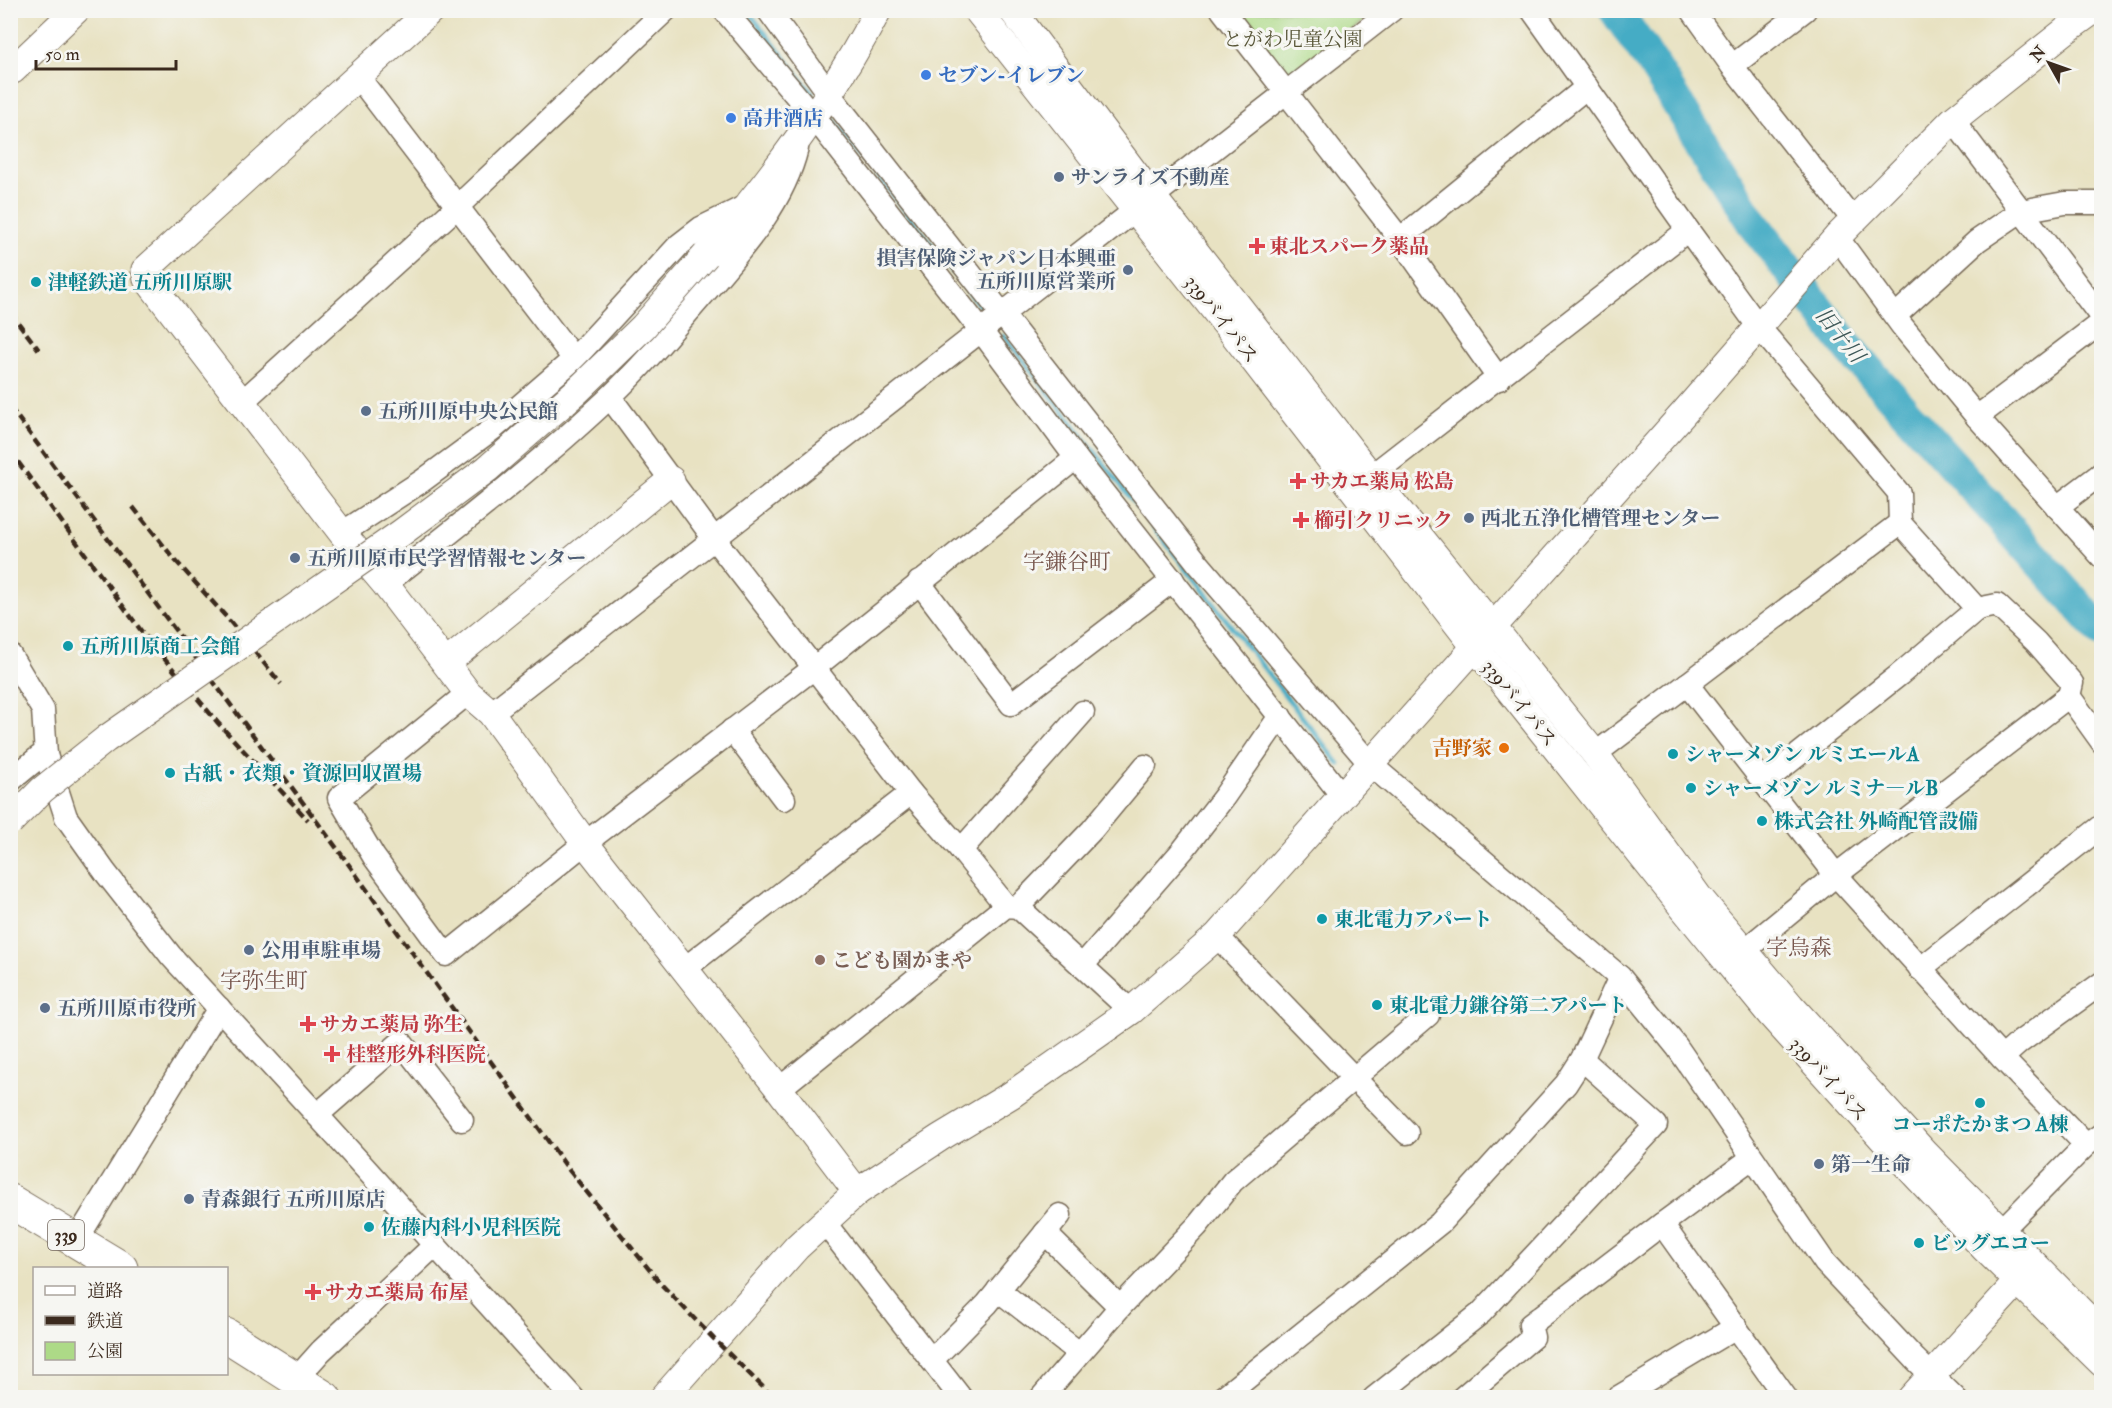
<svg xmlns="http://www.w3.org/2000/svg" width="2112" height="1408" viewBox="0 0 2112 1408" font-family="'IM FELL Double Pica','Noto Serif JP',serif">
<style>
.green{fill:#adda87;stroke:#748252;stroke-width:1.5}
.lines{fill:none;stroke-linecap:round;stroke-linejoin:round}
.stream{stroke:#45acc5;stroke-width:5}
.river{stroke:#45acc5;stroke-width:33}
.minor-casing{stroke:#786a57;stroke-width:25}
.tertiary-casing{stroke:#786a57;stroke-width:29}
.trunk-casing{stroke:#786a57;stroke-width:35}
.minor{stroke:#fff;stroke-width:22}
.tertiary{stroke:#fff;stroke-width:27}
.trunk{stroke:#fff;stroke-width:33}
.rail{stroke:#3b2a1e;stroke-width:4.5;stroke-dasharray:9 4.5;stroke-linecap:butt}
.tertiary-bridge-casing{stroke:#786a57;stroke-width:29;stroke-linecap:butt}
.tertiary-bridge{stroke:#fff;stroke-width:27}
.shop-dot{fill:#3f7fe0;stroke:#f6f6f2;stroke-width:2}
.service-dot{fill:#5c6f8a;stroke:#f6f6f2;stroke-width:2}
.health-dot{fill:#e0444e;stroke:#f6f6f2;stroke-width:2}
.culture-dot{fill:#0f9aa8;stroke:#f6f6f2;stroke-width:2}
.food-dot{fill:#e8710a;stroke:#f6f6f2;stroke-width:2}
.education-dot{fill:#8d6e63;stroke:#f6f6f2;stroke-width:2}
.labels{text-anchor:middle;stroke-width:6;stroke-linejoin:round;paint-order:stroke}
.shield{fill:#f6f6f2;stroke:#73675e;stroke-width:1.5}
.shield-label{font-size:18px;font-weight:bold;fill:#3b2a1e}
.park-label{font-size:20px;fill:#585638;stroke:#f6f6f2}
.shop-label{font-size:20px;font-weight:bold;fill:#366cbe;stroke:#f6f6f2;text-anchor:start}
.service-label{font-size:20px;font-weight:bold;fill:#4e5e75;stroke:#f6f6f2;text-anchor:start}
.health-label{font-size:20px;font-weight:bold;fill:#be3a42;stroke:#f6f6f2;text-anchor:start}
.culture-label{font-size:20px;font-weight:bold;fill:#0d838f;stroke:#f6f6f2;text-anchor:start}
.street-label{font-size:20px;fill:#3b2a1e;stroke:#f6f6f2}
.food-label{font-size:20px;font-weight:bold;fill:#c56008;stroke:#f6f6f2;text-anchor:end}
.education-label{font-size:20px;font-weight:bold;fill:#785e54;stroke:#f6f6f2;text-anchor:start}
.water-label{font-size:21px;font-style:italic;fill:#3e5858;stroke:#f6f6f2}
.quarter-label{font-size:22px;fill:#78574e;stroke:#f6f6f2}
</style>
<rect width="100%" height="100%" fill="#f6f6f2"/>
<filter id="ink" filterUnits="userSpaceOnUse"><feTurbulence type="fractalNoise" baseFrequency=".0167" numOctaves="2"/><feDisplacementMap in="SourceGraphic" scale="12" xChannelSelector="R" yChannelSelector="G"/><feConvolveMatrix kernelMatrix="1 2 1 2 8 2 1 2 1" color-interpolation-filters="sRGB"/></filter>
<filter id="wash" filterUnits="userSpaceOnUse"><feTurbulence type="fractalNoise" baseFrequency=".008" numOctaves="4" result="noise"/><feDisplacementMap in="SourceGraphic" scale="24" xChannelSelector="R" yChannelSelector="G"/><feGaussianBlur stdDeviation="1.35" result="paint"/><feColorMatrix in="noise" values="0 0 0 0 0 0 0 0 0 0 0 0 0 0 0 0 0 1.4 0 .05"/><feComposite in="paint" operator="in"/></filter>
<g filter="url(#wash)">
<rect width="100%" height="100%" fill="#e8e2c2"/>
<path class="green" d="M1233,11H1376L1288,79Z"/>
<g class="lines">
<g class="stream">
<path d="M747,10L812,93"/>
<path d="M833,119L983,310"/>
<path d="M1004,336L1339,764"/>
</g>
<path class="river" d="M1615,10L1652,63L1752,222L1851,351L2102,632"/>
</g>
</g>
<g filter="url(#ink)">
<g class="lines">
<defs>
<g id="minor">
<path d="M724,10L814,117L982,332L1076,458L1343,797"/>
<path d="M768,10L830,95L1197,562L1371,765L1620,977L1677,1047L1825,1263L1915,1359L1955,1398"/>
<path d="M1222,10L1400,239L1499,379"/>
<path d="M1532,10L1688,230L1758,326L1899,493L1900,523"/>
<path d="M1692,10L1732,66L1854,221"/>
<path d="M1732,66L1805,10"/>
<path d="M359,78L574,359"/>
<path d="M1953,120L2102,318"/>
<path d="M1837,237L1902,326L1977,417L2102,557"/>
<path d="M1400,239L1587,87"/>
<path d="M1895,316L1977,241L2021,211L2065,203H2102"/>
<path d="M610,397L715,540L911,793L961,850L1006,906"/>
<path d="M242,402L458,206L666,10"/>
<path d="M1977,417L2102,322"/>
<path d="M1357,487L1688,230"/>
<path d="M2057,507L2102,473"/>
<path d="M342,533L422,481L494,428L574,359L679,245L701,228L746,206"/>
<path d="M919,582L1011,704L1173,580"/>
<path d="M385,584C461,524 539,464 610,397C645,364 676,326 708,289C744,247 784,202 797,148"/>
<path d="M1977,609L1997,605L2036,642L2072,683L2069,696"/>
<path d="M10,655L43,710L46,755L66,817L105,872L171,956L317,1115L573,1398"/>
<path d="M1687,684L1836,875L2002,1058L2086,1145"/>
<path d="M468,693L339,798L374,857L446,955L585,843L814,668L1076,458"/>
<path d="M491,713C792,481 1091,244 1392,10"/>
<path d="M732,730L784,799"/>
<path d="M1595,754L1900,523L1977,609L1899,675L1764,782"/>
<path d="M10,781L39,757L46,755"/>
<path d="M961,850L1083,712"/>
<path d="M1018,907L1092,830L1145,766"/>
<path d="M1217,936L1407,1133"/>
<path d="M1745,950L1836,875L2069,696L2102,742"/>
<path d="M1082,966L1183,850L1224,797L1280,716"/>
<path d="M684,969L911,793"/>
<path d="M1920,969L2102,826"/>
<path d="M2002,1058L2020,1042L2102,983"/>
<path d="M779,1089L1006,906L1018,907L1131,1011"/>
<path d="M317,1115L401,1042L462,1120"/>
<path d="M1752,1158L1662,1224L1786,1398"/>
<path d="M824,1222L961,1398"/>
<path d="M1045,1233L1120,1307"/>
<path d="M76,1241L219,1008"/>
<path d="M1989,1243L2086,1145L2102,1134"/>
<path d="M998,1290L1079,1353"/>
<path d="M932,1360L987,1304L1060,1215"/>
<path d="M296,1379L321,1351L435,1245"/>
<path d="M1041,1398L1120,1307L1197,1226L1233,1181L1428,1015"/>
<path d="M1222,1398L1440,1223L1566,1084L1582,1059L1620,977"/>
<path d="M1374,1398L1481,1313L1656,1125L1582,1059"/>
<path d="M1462,1398L1533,1337L1530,1325L1662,1224"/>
<path d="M1617,1398L1736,1327"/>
</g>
<g id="tertiary">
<path d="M431,10L145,270L147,279L342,533L385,584L468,693L491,713L585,843L779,1089L857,1192"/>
<path d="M977,10L1231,331L1475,647L1684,909L1770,1014L1908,1167L1984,1248L2102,1363"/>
<path d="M1012,10L1152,196L1371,476L1595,754L1698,896L1791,1006L1925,1153L2102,1333"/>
<path d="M13,70L76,10"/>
<path d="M706,255C772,179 831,100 878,10"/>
<path d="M446,663L671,480"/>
<path d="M663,1398L797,1247L857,1192L941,1137L1011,1095L1131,1011L1217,936L1683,414L1837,237L1953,120L2065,31L2094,10"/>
<path d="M1911,1398L2030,1268"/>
</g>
<g id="trunk">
<path d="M10,1201L121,1268"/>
<path d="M226,1335L325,1398"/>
</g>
</defs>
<use href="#minor" class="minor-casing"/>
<use href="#tertiary" class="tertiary-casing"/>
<use href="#trunk" class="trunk-casing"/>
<use href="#minor" class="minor"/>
<use href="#tertiary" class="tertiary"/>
<use href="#trunk" class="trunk"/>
<g class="rail">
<path d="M10,312L39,350"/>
<path d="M10,407L344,858L569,1170L660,1283L714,1339L774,1398"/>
<path d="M10,451L142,632L218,723L308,820"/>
<path d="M133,507L175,560L228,619L281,684"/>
</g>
<defs>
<path id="tertiary-bridge" d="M10,822L42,790L106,739L401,533L487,469L577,391L643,327L706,255"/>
</defs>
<use href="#tertiary-bridge" class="tertiary-bridge-casing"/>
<use href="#tertiary-bridge" class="tertiary-bridge"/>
</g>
</g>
<g class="shop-dot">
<circle cx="926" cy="75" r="6"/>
<circle cx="731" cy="118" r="6"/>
</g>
<g class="service-dot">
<circle cx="1059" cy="177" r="6"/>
<circle cx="1128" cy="270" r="6"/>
<circle cx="366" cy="411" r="6"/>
<circle cx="1469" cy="518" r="6"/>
<circle cx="295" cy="558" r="6"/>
<circle cx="249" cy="950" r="6"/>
<circle cx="45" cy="1008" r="6"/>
<circle cx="1819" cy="1164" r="6"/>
<circle cx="189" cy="1199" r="6"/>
</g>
<g class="health-dot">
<path d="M1254 237h6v6h6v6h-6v6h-6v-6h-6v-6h6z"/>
<path d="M1295 472h6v6h6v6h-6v6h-6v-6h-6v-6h6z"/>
<path d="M1298 511h6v6h6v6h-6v6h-6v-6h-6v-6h6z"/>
<path d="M305 1015h6v6h6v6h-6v6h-6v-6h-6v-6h6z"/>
<path d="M329 1045h6v6h6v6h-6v6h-6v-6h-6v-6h6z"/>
<path d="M310 1283h6v6h6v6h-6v6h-6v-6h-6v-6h6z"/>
</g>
<g class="culture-dot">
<circle cx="36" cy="282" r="6"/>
<circle cx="68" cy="646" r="6"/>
<circle cx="1673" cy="754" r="6"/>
<circle cx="170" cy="773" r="6"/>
<circle cx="1691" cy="788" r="6"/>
<circle cx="1762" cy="821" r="6"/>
<circle cx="1322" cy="919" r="6"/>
<circle cx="1377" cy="1005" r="6"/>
<circle cx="1980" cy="1103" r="6"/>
<circle cx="369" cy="1227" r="6"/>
<circle cx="1919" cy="1243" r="6"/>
</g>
<circle class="food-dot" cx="1504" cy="748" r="6"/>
<circle class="education-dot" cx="820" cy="960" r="6"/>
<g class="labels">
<rect class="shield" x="48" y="1220" width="36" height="30" rx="4.5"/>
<g class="shield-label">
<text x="66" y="1241">339</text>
</g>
<g class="park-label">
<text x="1293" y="46">とがわ児童公園</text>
</g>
<g class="shop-label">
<text x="938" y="82">セブン-イレブン</text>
<text x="743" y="125">高井酒店</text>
</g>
<g class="service-label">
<text x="1071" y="184">サンライズ不動産</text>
<text x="1116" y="265" text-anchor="end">損害保険ジャパン日本興亜<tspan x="1116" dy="23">五所川原営業所</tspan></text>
<text x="378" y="418">五所川原中央公民館</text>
<text x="1481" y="525">西北五浄化槽管理センター</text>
<text x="307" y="565">五所川原市民学習情報センター</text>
<text x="261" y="957">公用車駐車場</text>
<text x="57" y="1015">五所川原市役所</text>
<text x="1831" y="1171">第一生命</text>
<text x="201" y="1206">青森銀行 五所川原店</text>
</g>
<g class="health-label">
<text x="1269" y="253">東北スパーク薬品</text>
<text x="1310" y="488">サカエ薬局 松島</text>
<text x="1314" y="527">櫛引クリニック</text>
<text x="320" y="1031">サカエ薬局 弥生</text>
<text x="346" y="1061">桂整形外科医院</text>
<text x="325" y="1299">サカエ薬局 布屋</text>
</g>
<g class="culture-label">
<text x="48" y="289">津軽鉄道 五所川原駅</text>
<text x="80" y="653">五所川原商工会館</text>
<text x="1685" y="761">シャーメゾン ルミエールA</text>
<text x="182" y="780">古紙・衣類・資源回収置場</text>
<text x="1703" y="795">シャーメゾン ルミナ―ルB</text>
<text x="1774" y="828">株式会社 外崎配管設備</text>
<text x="1334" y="926">東北電力アパート</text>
<text x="1389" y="1012">東北電力鎌谷第二アパート</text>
<text x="1980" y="1131" text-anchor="middle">コーポたかまつ A棟</text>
<text x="381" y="1234">佐藤内科小児科医院</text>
<text x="1931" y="1250">ビッグエコー</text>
</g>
<g class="street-label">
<text transform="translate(1222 319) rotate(52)" y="7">339バイパス</text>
<text transform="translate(1520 703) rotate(51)" y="7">339バイパス</text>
<text transform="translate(1829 1079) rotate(48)" y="7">339バイパス</text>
</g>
<g class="food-label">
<text x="1492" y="755">吉野家</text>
</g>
<g class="education-label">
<text x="832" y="967">こども園かまや</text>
</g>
<g class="water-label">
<text transform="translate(1840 335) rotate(51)" y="7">旧十川</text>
</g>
<g class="quarter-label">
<text x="1067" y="569">字鎌谷町</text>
<text x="1799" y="955">字烏森</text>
<text x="264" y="988">字弥生町</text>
</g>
</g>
<rect width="2112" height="1408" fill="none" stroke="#f6f6f2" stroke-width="36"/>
<rect x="33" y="1267" width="195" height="108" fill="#f6f6f2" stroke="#aba49d" stroke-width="1.5"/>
<rect x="45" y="1286" width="30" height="9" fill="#ffffff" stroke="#aba49d" stroke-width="1.5"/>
<text x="87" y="1297" font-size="18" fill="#3b2a1e">道路</text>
<rect x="45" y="1316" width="30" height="9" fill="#3b2a1e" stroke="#aba49d" stroke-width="1.5"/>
<text x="87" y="1327" font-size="18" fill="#3b2a1e">鉄道</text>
<rect x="45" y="1342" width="30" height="18" fill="#adda87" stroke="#aba49d" stroke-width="1.5"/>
<text x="87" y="1357" font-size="18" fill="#3b2a1e">公園</text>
<g transform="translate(2049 63) rotate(310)" stroke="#f6f6f2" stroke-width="4.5" paint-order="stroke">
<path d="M0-4.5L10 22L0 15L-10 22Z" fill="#3b2a1e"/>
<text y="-9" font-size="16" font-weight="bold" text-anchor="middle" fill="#3b2a1e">N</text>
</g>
<path d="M36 60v9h140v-9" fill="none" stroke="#3b2a1e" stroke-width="3"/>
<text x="45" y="60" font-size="18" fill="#3b2a1e" stroke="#f6f6f2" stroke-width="4.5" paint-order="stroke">50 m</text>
</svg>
